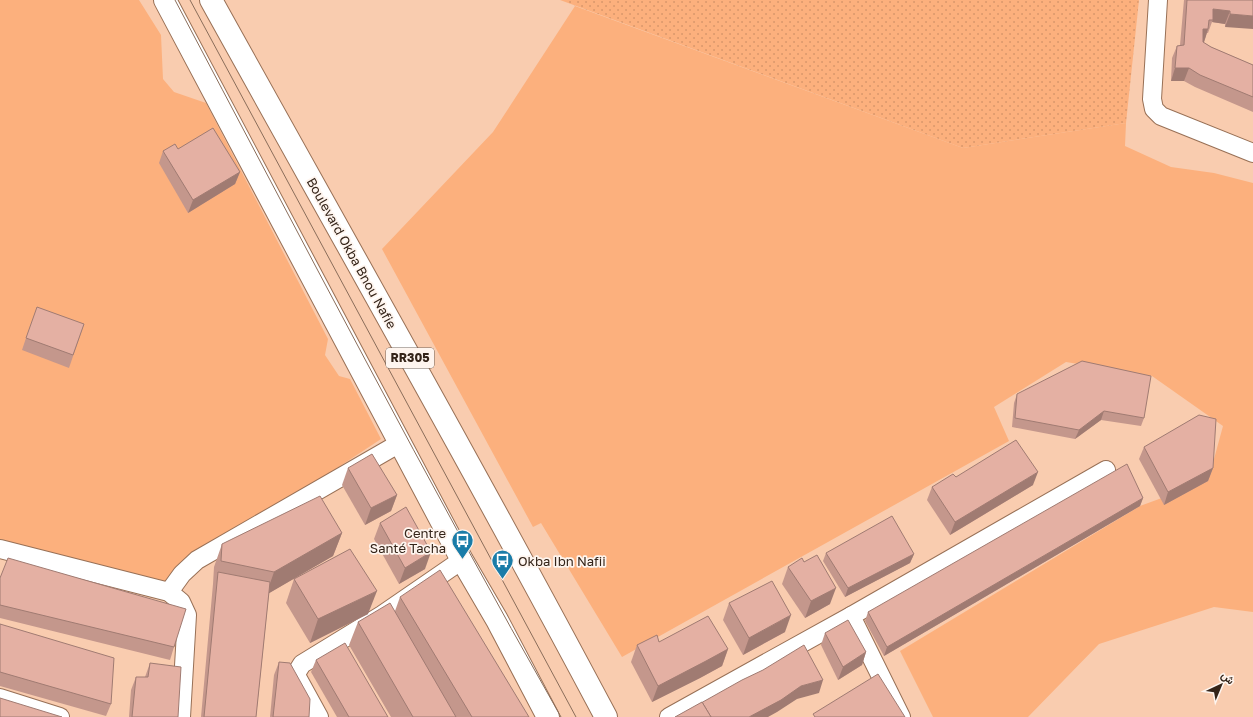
<svg xmlns="http://www.w3.org/2000/svg" width="1253" height="717" viewBox="0 0 1253 717" font-family="'Golos Text',Vazirmatn,sans-serif">
<style>
.grass{fill:#fcb07d}
.park{fill:url(#park-dots)}
.lines{fill:none;stroke-linecap:round;stroke-linejoin:round}
.minor-casing{stroke:#987056;stroke-width:20}
.primary-casing{stroke:#987056;stroke-width:24}
.minor{stroke:#fff;stroke-width:18}
.primary{stroke:#fff;stroke-width:22}
.tram{stroke:#8a6d5a;stroke-width:1}
.wall{fill:#c4978c}
.shaded-wall{fill:#a07b72}
.building{fill:#e4b0a3;stroke:#a07b72}
.labels{text-anchor:middle;stroke-width:3.5;stroke-linejoin:round;paint-order:stroke}
.shield{fill:#fef5ef;stroke:#716359;stroke-width:1}
.shield-label{font-size:12px;font-weight:bold;fill:#342419}
.street-label{font-size:13px;fill:#342419;stroke:#fef5ef}
.poi-label{font-size:13px;fill:#342419;stroke:#fef5ef;text-anchor:end}
</style>
<defs>
<pattern id="park-dots" width="8" height="8" patternUnits="userSpaceOnUse"><rect width="8" height="8" fill="#fcb07d"/><path d="M2 2h.1M6 6h.1" fill="none" stroke="#d9976b" stroke-width="1.8" stroke-linecap="round"/></pattern>
</defs>
<rect width="100%" height="100%" fill="#f9ccaf"/>
<g class="grass">
<path d="M0,0H139L161,35L163,79L174,92L206,103L328,339L325,355L339,376L350,379L381,439L162,584L0,539Z"/>
<path d="M575,6L963,148L1126,123L1125,146L1171,167L1214,173L1253,183V612L1214,607L1099,644L1028,717H933L900,651L1140,506L1208,481L1223,426L1152,376L1066,362L994,407L1009,441L622,657L541,523L533,527L382,249L493,132Z"/>
</g>
<path class="park" d="M560,0H1139L1126,123L963,148Z"/>
<g class="lines">
<defs>
<g id="minor">
<path d="M1158,0L1152,99L1154,109L1161,116L1253,153"/>
<path d="M0,549L169,592L181,602L187,615L181,717"/>
<path d="M169,592L182,574L197,560L400,443"/>
<path d="M851,616L901,717"/>
<path d="M0,698L60,717"/>
<path d="M319,717L297,677V672L302,664L382,615L462,560"/>
<path d="M669,717L851,616L1106,470"/>
</g>
<g id="primary">
<path d="M165,0L462,560L497,620L548,717"/>
<path d="M211,0C343,238 478,476 606,717"/>
</g>
</defs>
<use href="#minor" class="minor-casing"/>
<use href="#primary" class="primary-casing"/>
<use href="#minor" class="minor"/>
<use href="#primary" class="primary"/>
<g class="tram">
<path d="M175,0C302,240 427,481 561,717"/>
<path d="M190,0L576,717"/>
</g>
</g>
<g class="wall">
<path d="M1184,0H1253L1225,27V24L1212,22L1208,33H1207L1204,42H1203L1211,47L1253,65V112L1195,87L1184,81H1171L1172,58L1177,46L1180,45Z"/>
<path d="M178,149L240,172L235,184L188,213L159,163L163,151Z"/>
<path d="M84,324L69,368L22,350L26,338Z"/>
<path d="M1017,394L1144,418L1141,426L1101,420L1075,439L1012,427L1014,403Z"/>
<path d="M1144,447L1213,468L1208,481L1164,505L1139,459Z"/>
<path d="M348,468L397,495L391,511L365,525L342,485Z"/>
<path d="M956,477L1033,485L950,535L927,500L932,487Z"/>
<path d="M1143,498L1140,506L884,656L865,621L868,612Z"/>
<path d="M380,523L425,569L399,584L374,539Z"/>
<path d="M342,533L333,556L269,593L256,717H201L213,584L214,567L222,544Z"/>
<path d="M826,553L914,554L910,563L845,597L823,561Z"/>
<path d="M804,562L830,604L805,618L782,584L788,567Z"/>
<path d="M0,578L174,647L170,660L0,618Z"/>
<path d="M294,579L368,614L310,643L286,603Z"/>
<path d="M400,597L529,717H456L446,700L456,717H391L349,645L358,622L395,611Z"/>
<path d="M729,603L785,632L743,655L723,620Z"/>
<path d="M0,624L111,704L106,716L0,686Z"/>
<path d="M825,633L866,652L862,665L838,680L821,645Z"/>
<path d="M659,642L728,649L722,666L700,678L652,702L631,662L637,645Z"/>
<path d="M316,660L388,717H337L311,672Z"/>
<path d="M279,662L309,717H270L274,675Z"/>
<path d="M150,663L178,717H129L131,690L136,677H145Z"/>
</g>
<g class="shaded-wall">
<path d="M1213,9L1230,11L1225,24L1212,22L1213,20Z"/>
<path d="M1230,14L1253,16V29L1225,27Z"/>
<path d="M1203,29H1208L1204,42H1198Z"/>
<path d="M1175,68H1189L1184,81H1171Z"/>
<path d="M240,172L235,184L188,213L193,200Z"/>
<path d="M1104,411L1101,420L1075,439L1079,430Z"/>
<path d="M1213,468L1208,481L1164,505L1168,492Z"/>
<path d="M1038,472L1033,485L950,535L955,522Z"/>
<path d="M397,495L391,511L365,525L371,508Z"/>
<path d="M1143,498L1140,506L884,656L887,647Z"/>
<path d="M342,533L333,556L266,595L274,572Z"/>
<path d="M431,552L425,569L399,584L405,568Z"/>
<path d="M914,554L910,563L845,597L848,588Z"/>
<path d="M836,588L830,604L805,618L811,601Z"/>
<path d="M377,591L368,614L310,643L318,619Z"/>
<path d="M791,615L785,632L743,655L749,638Z"/>
<path d="M728,649L722,666L700,678L652,702L658,686Z"/>
<path d="M866,652L862,665L838,680L843,667Z"/>
<path d="M823,680L819,693L797,699L777,712L768,717H749L801,686Z"/>
</g>
<g class="building">
<path d="M1187,0H1253V16L1230,14V11L1213,9V20H1209L1208,29H1203V42L1211,47L1253,65V97L1200,75L1189,68H1175L1177,46L1184,45Z"/>
<path d="M213,128L240,172L193,200L163,151L175,144L178,149Z"/>
<path d="M37,307L84,324L73,355L26,338Z"/>
<path d="M1082,361L1151,376L1144,418L1104,411L1079,430L1015,418L1017,394Z"/>
<path d="M1199,415L1216,419L1213,468L1168,492L1144,447Z"/>
<path d="M1016,440L1038,472L955,522L932,487L953,474L956,477Z"/>
<path d="M372,454L397,495L371,508L348,468Z"/>
<path d="M1127,464L1143,498L887,647L868,612Z"/>
<path d="M320,496L342,533L274,572L221,561L222,544Z"/>
<path d="M406,507L431,552L405,568L380,523Z"/>
<path d="M892,516L914,554L848,588L826,553Z"/>
<path d="M350,549L377,591L318,619L294,579Z"/>
<path d="M817,555L836,588L811,601L788,567L802,558L804,562Z"/>
<path d="M8,558L186,609L174,647L0,605V578Z"/>
<path d="M440,570L529,717H472L400,597Z"/>
<path d="M218,572L270,582L256,717H204Z"/>
<path d="M772,581L791,615L749,638L729,603Z"/>
<path d="M390,603L456,717H413L358,622Z"/>
<path d="M708,616L728,649L706,661L658,686L637,645L657,635L659,642Z"/>
<path d="M848,620L866,652L843,667L825,633Z"/>
<path d="M0,624L114,658L111,704L0,672Z"/>
<path d="M345,643L388,717H349L316,660Z"/>
<path d="M804,645L823,680L801,686L781,700L749,717H711L702,702L701,703L742,680L763,670Z"/>
<path d="M279,662L290,663L310,699L309,717H273Z"/>
<path d="M150,663L181,667L178,717H132L136,677H148Z"/>
<path d="M878,674L905,717H815L813,714Z"/>
<path d="M0,698L62,717H0Z"/>
<path d="M702,702L711,717H675Z"/>
</g>
<defs>
<symbol id="bus-pin" viewBox="-11 -11 22 30"><path d="M0 17L-7.5 6A9.5 9.5 0 1 1 7.5 6Z" fill="#1a7ca8" stroke="#fef5ef"/><path d="M-5-6H5V4H4V6H2V4H-2V6H-4V4H-5ZM-3.5-4V0h7V-4ZM-3.5 1.2v1.5H-2V1.2ZM2 1.2v1.5H3.5V1.2Z" fill="#fff"/></symbol>
</defs>
<g fill-rule="evenodd">
<use href="#bus-pin" x="450" y="528" width="25" height="34"/>
<use href="#bus-pin" x="490" y="548" width="25" height="34"/>
</g>
<g class="labels">
<rect class="shield" x="386" y="348" width="48" height="20" rx="3"/>
<g class="shield-label">
<text x="410" y="362">RR305</text>
</g>
<g class="street-label">
<text transform="translate(352 253) rotate(61)" y="5">Boulevard Okba Bnou Nafie</text>
</g>
<g class="poi-label">
<text x="446" y="538">Centre<tspan x="446" dy="15">Santé Tacha</tspan></text>
<text x="518" y="566" text-anchor="start">Okba Ibn Nafii</text>
</g>
</g>
<g transform="translate(1221 685) rotate(44)" stroke="#fef5ef" stroke-width="3" paint-order="stroke">
<path d="M0-3L7 15L0 10L-7 15Z" fill="#342419"/>
<text y="-6" font-size="11" font-weight="bold" text-anchor="middle" fill="#342419">ش</text>
</g>
</svg>
